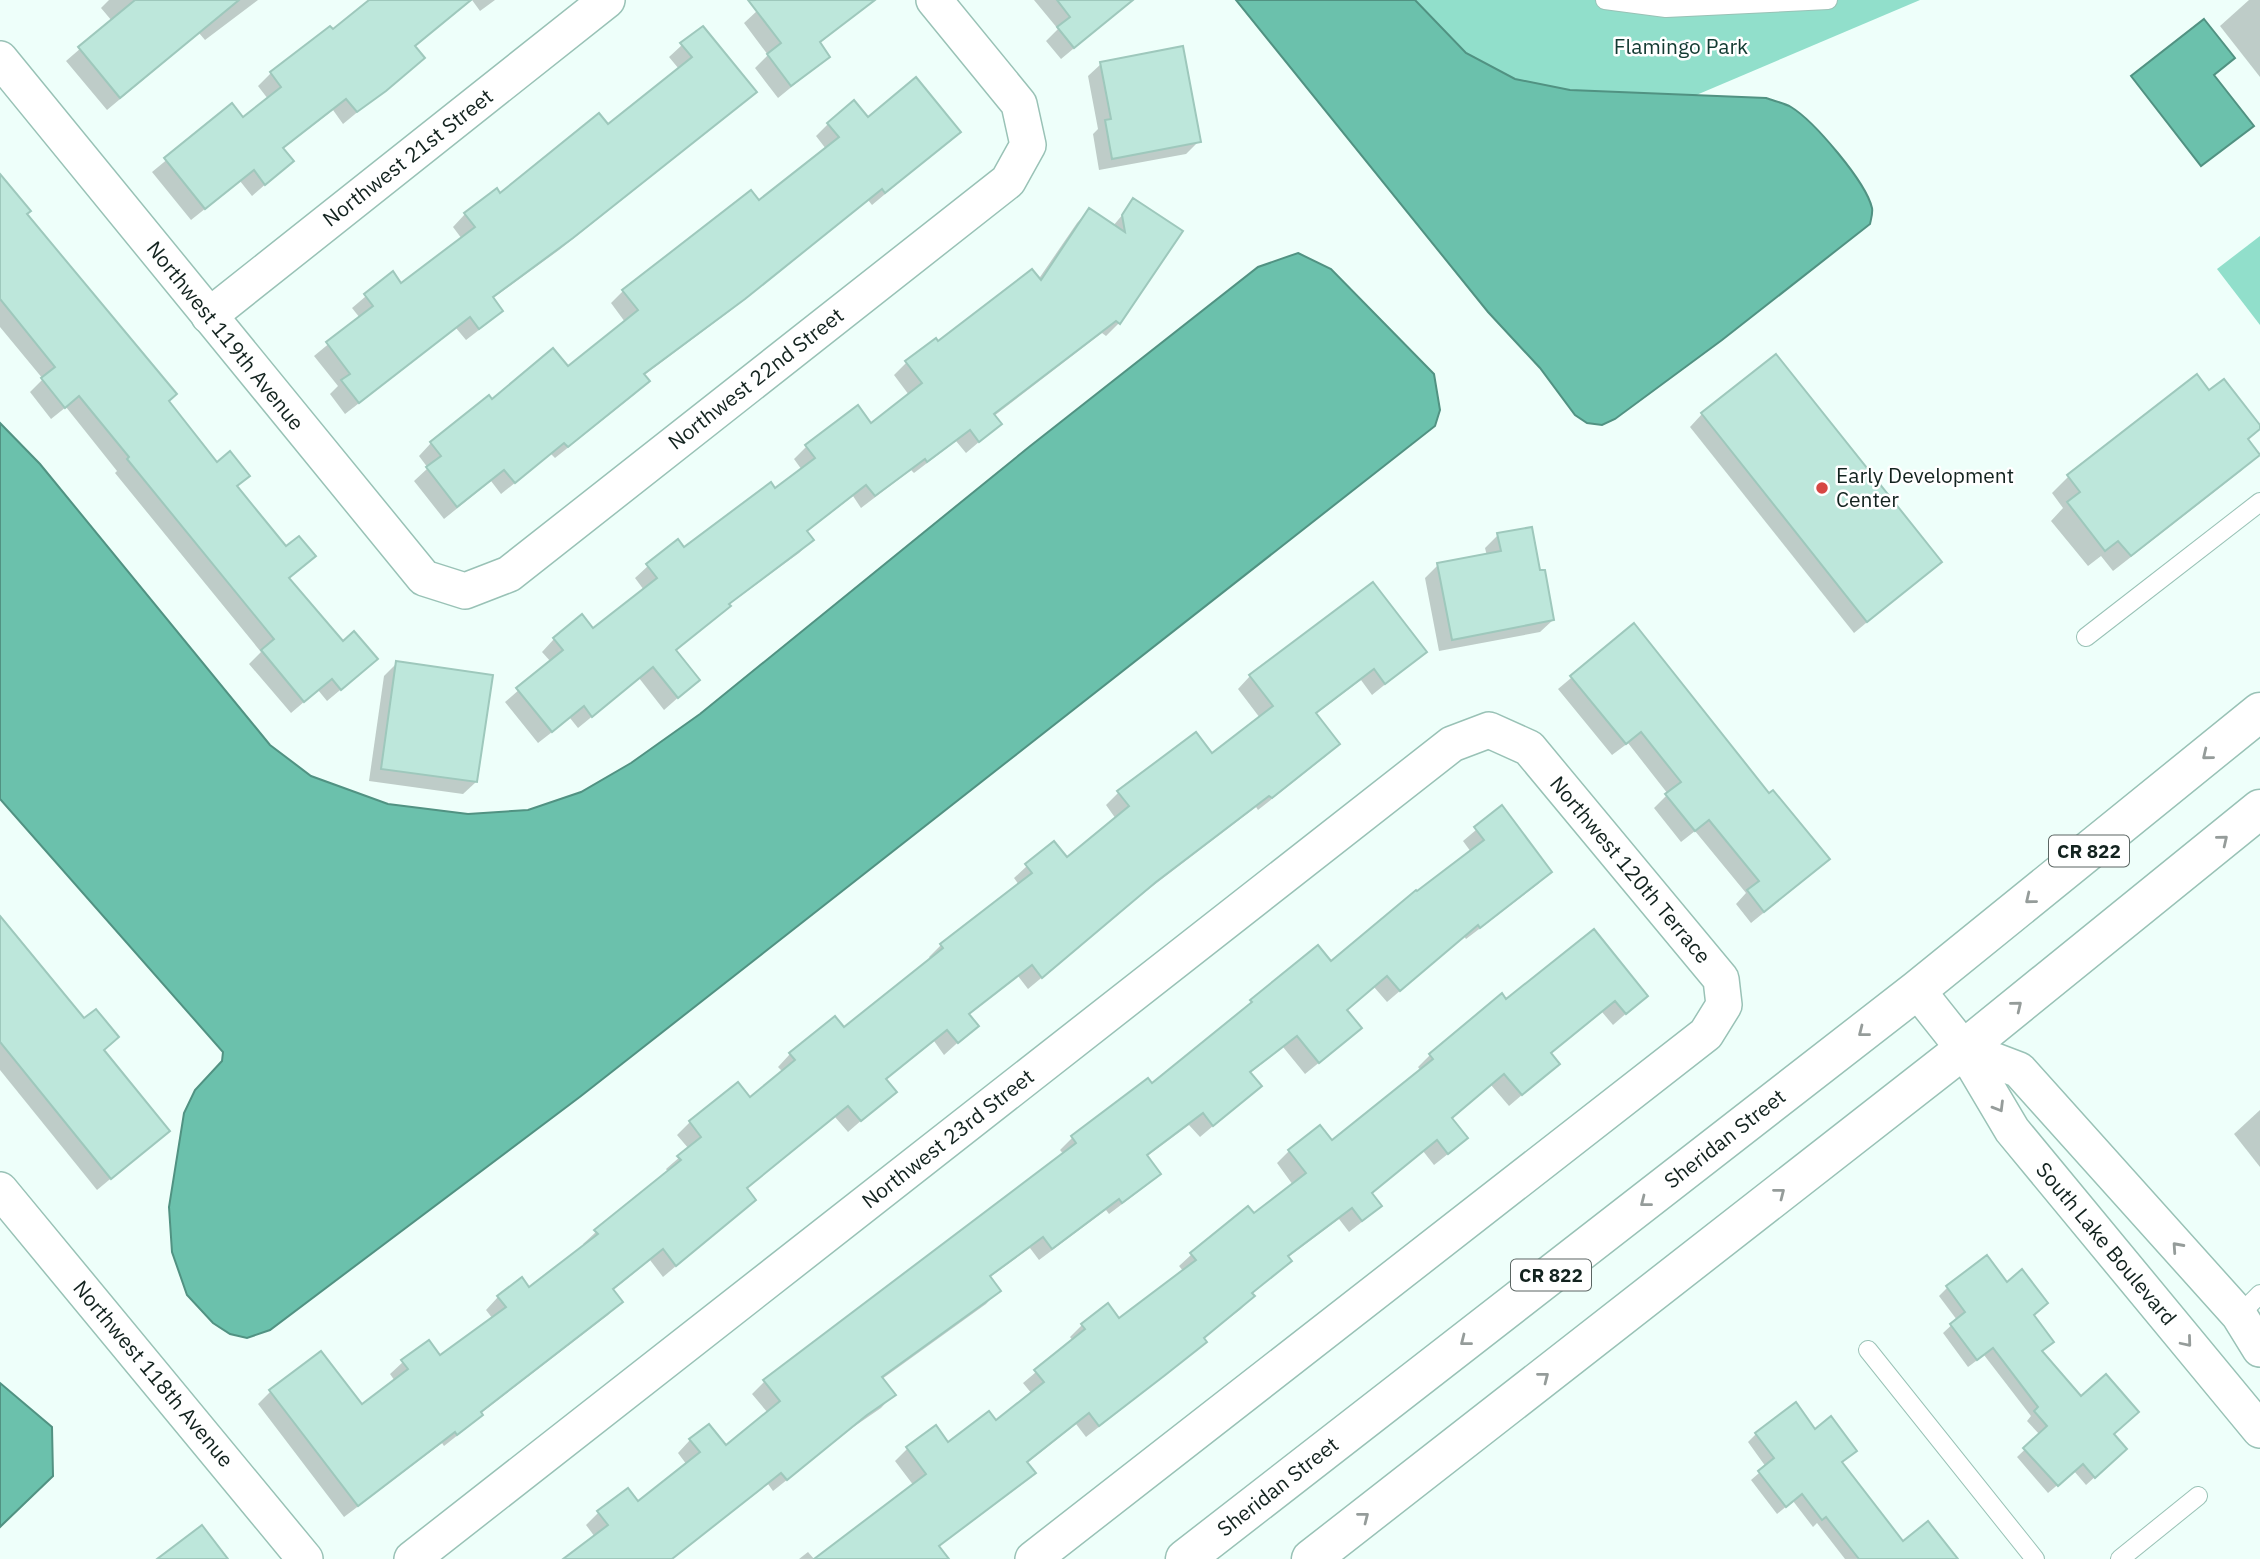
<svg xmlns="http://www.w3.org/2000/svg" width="2260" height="1559" viewBox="0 0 2260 1559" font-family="'IBM Plex Sans',sans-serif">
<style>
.green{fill:#91dfcb}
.water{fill:#6bc1ac;stroke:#519282;stroke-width:2}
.shadow{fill:#0003}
.building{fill:#bde7db;stroke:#9ec8bc;stroke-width:2}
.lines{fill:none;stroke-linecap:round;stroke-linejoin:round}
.lane-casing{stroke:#99c2b6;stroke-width:20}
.street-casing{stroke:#99c2b6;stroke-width:38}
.primary-casing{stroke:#99c2b6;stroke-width:41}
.lane{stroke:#fff;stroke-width:18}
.street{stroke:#fff;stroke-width:35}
.primary{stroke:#fff;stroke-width:38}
.oneway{stroke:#959c9a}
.poi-dot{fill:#d64743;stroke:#fff;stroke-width:2.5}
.labels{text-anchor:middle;stroke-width:5;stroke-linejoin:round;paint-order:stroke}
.shield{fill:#fff;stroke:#5a6562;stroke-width:2}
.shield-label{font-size:19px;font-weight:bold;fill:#13231f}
.park-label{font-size:21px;fill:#123a31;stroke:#fff}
.street-label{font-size:21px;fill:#13231f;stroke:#fff}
.poi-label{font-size:21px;fill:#13231f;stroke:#fff;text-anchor:start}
</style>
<rect width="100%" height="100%" fill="#eefffa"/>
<g class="green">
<path d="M1415,0H1920L1694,96L1570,90L1515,79L1466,53Z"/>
<path d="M2260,236V325L2217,269Z"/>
</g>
<g class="water">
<path d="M1236,0H1415L1466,53L1515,79L1570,90L1766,98C1774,101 1784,103 1791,107C1814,121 1866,182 1872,208C1873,213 1871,219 1870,224L1722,340L1615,419L1602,425L1587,423L1575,415L1540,368L1488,312Z"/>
<path d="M2204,19L2235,58L2214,75L2254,126L2201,166L2131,76Z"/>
<path d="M1298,253L1331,269L1434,374L1440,410L1435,426L581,1096L270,1330L247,1338L230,1334L213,1323L187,1295L172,1252L169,1207L184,1113L195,1090L222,1061L223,1052L0,799V423L40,464L270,745L311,776L388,804L468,814L528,810L581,792L631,763L700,714L1029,447L1258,267Z"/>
<path d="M0,1383L52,1427L53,1476L0,1527Z"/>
</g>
<g class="shadow">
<path d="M109,0H258L205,40L199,33L107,110L66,61L112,21L101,8Z"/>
<path d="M372,0H495L480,11L472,0L414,47L423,58L343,124L333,110L282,149L292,161L252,196L240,181L191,220L152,172L232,106L242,119L268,99L258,86L271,73L332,31Z"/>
<path d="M769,0H857L863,7L819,44L828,57L778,98L755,68L768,55L744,23Z"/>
<path d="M1034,0H1132L1061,59L1046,41L1058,29Z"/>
<path d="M2249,0H2260V77L2220,26Z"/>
<path d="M682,45L742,104L559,250L492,299L501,311L488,323L466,340L456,328L345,414L330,394L338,386L314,356L360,318L352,308L392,274L401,285L462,239L453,227L465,214L500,195L607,126L679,69L669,57Z"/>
<path d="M1101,64L1199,141L1186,154L1099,170L1093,134L1098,129L1088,76Z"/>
<path d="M868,119L959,132L872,205L868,200L730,311L643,376L647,381L635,394L555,458L551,454L501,494L491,481L444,519L414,481L428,468L419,456L431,443L491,401L568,369L625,322L611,303L623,291L759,203L826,149L816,136L828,124Z"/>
<path d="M0,183L216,464L248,475L236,488L288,579L363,671L327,701L318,690L291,713L249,664L261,652L115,473L117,471L66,407L51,419L30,392L43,379L0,327Z"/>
<path d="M1134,201L1119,323L1106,336L1102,333L994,416L1000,424L966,453L956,441L914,473L911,470L861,508L853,496L806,532L812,540L799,553L728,605L716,618L675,651L698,680L664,710L639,678L578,728L570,718L538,743L505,702L551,662L542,652L554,639L593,631L644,590L635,578L648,566L684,550L802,470L794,459L807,446L871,425L909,395L894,375L906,363L1038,280L1077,223L1089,210L1113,226Z"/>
<path d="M2209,393L2260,427L2247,440L2258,454L2241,471L2113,571L2101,556L2088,566L2051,521L2063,508L2052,493L2068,477Z"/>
<path d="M1702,414L1940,562L1854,633L1690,427Z"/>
<path d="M1498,535L1538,572L1553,620L1540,632L1439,651L1425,578L1438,565L1487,556L1485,548Z"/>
<path d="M1634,625L1815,871L1751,923L1736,904L1746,893L1695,831L1681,842L1654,808L1668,794L1628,743L1612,755L1558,689Z"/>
<path d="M1425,652L1372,695L1361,680L1316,714L1338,744L1326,756L1258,810L1256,807L1141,895L1028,989L1018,976L968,1015L976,1026L944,1055L934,1041L885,1080L894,1092L848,1132L835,1117L746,1189L754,1200L663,1277L650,1260L612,1291L620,1302L608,1315L480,1414L468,1427L444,1446L442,1443L344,1517L258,1404L270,1392L361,1407L395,1381L390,1374L403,1362L440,1358L493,1319L486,1310L498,1297L528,1290L585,1246L583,1244L596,1232L668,1172L666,1169L689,1149L677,1135L690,1122L750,1099L783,1072L778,1067L790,1054L844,1029L931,960L929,957L941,945L1019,885L1014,878L1027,866L1067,860L1116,819L1106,805L1118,793L1195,734L1212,755L1260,718L1238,689L1250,676Z"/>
<path d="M397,663L476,782L463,794L369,781L384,676Z"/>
<path d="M1502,808L1550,872L1538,884L1466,939L1464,936L1387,1002L1374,987L1346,1011L1347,1040L1305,1074L1283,1047L1249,1074L1260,1086L1200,1137L1189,1125L1146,1157L1159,1173L1146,1186L1109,1214L1106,1210L1039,1260L1030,1248L989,1278L998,1291L986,1304L882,1379L893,1395L881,1408L852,1428L773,1491L768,1484L672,1559H566L595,1537L586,1525L598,1513L637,1504L687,1465L678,1453L690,1440L726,1448L768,1413L752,1394L764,1382L1064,1155L1060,1150L1073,1137L1151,1085L1318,948L1331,964L1471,852L1463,841Z"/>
<path d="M0,918L168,1131L97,1190L0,1070Z"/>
<path d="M1646,996L1613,1025L1602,1012L1550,1054L1558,1064L1509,1106L1491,1085L1450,1119L1465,1138L1453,1150L1434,1165L1423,1151L1371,1194L1379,1206L1367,1218L1349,1232L1339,1219L1287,1258L1290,1261L1251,1295L1253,1296L1241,1309L1202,1339L1204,1342L1192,1354L1086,1437L1076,1424L1026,1464L1033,1473L1021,1485L938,1547L931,1559H817L914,1486L895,1461L907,1449L935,1428L948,1445L996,1423L1032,1394L1023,1383L1073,1341L1070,1337L1082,1325L1119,1320L1184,1272L1179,1266L1192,1254L1254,1216L1293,1185L1277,1163L1289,1151L1332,1143L1421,1071L1418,1067L1430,1055L1506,1002Z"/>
<path d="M2260,1110V1167L2234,1134Z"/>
<path d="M1947,1288L2032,1316L2041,1352L2112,1434L2117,1457L2086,1485L2074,1471L2048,1493L2017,1457L2040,1435L2027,1421L2031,1416L1984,1355L1968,1367L1943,1333L1957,1320L1939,1296Z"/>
<path d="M1815,1431L1855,1451L1841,1463L1902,1543L1956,1559H1845L1817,1523L1813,1527L1793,1501L1777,1514L1751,1480L1766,1467L1748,1442L1756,1434Z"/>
<path d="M808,1552L814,1559H799Z"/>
</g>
<g class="building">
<path d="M135,0H239L120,98L78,47Z"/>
<path d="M369,0H471L415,46L425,58L386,91L357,112L346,99L283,148L294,161L265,185L254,170L205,209L164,158L232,103L243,117L281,87L270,72L330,26L333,29Z"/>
<path d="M748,0H875L820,42L830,57L791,86L767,54L781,43Z"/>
<path d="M1057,0H1133L1074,48L1057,27L1070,17Z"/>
<path d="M703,26L757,92L573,238L493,297L503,311L479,329L470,317L359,403L341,380L350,374L326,342L373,306L364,294L393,271L401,283L475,227L464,213L497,188L500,193L599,113L608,124L692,57L680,43Z"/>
<path d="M1183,46L1201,142L1112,159L1105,120L1111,119L1100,62Z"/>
<path d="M916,77L961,132L885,193L882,189L745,299L644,374L650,381L568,447L564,443L515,483L504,470L457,507L426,467L441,456L430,442L489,395L492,399L553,348L568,366L638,310L622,290L751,190L759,200L839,137L827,123L854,100L868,117Z"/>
<path d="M0,174L31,211L27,214L177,394L169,401L217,462L230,451L250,476L237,486L286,546L299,536L316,556L289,578L343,641L354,631L378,659L341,690L332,679L304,702L261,650L274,639L127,459L129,457L79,396L65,408L41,378L55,367L0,299Z"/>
<path d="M1133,198L1183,231L1120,324L1116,321L994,414L1002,424L979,442L970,430L927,462L925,459L875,496L866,485L807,531L814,540L729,604L731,606L676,650L700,680L678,698L653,667L592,717L584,706L552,732L516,688L563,650L553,638L582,614L593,628L657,578L646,564L678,539L684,547L771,482L775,488L815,458L805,445L858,405L871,423L922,383L905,361L936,338L938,341L1032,269L1041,280L1089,208L1125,232L1122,215Z"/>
<path d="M1776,354L1942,562L1867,622L1701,413Z"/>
<path d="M2197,374L2209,390L2224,379L2260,425V429L2248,439L2260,455L2131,556L2118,541L2105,551L2067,502L2080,492L2067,475Z"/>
<path d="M1532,527L1540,570H1545L1554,620L1452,640L1437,563L1501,551L1497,533Z"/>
<path d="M1373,582L1427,652L1385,684L1374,669L1316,713L1340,744L1272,798L1269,796L1156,882L1042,978L1032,965L969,1014L979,1026L958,1043L947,1030L886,1079L897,1092L861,1121L848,1106L747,1188L756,1200L676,1266L663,1249L613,1289L623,1302L481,1412L483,1415L457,1435L455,1432L358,1506L269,1390L321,1351L362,1404L408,1369L401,1360L429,1340L440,1355L506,1307L497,1296L522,1277L529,1287L598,1234L594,1230L681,1160L677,1156L701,1137L689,1121L738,1082L750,1097L795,1060L789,1053L835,1016L844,1027L943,948L940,944L1032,873L1025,864L1054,841L1067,857L1129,806L1117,791L1196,732L1212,753L1273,706L1249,675Z"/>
<path d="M1634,623L1769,793L1773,790L1830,859L1764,912L1747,890L1759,881L1709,820L1695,831L1665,794L1681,782L1641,732L1626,744L1570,676Z"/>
<path d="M396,661L493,675L477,782L381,769Z"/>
<path d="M1502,805L1552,872L1480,928L1478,925L1400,991L1387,976L1347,1010L1362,1028L1319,1063L1297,1036L1250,1072L1262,1086L1213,1126L1203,1113L1147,1155L1161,1174L1122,1203L1119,1199L1052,1249L1043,1237L990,1276L1001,1291L882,1377L896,1395L867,1415L787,1480L781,1473L672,1559H563L608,1525L597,1511L628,1488L638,1501L700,1452L689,1439L709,1424L726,1445L780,1401L763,1380L1076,1143L1071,1136L1148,1078L1152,1083L1252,1002L1250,1000L1318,945L1331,961L1416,890L1417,891L1484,840L1474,827Z"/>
<path d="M0,916L84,1018L96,1009L119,1037L104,1050L170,1131L111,1179L0,1042Z"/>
<path d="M1594,929L1648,996L1626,1014L1615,1001L1551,1053L1560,1064L1522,1095L1504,1074L1452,1118L1468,1138L1448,1154L1437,1140L1372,1193L1382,1206L1362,1221L1352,1208L1288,1256L1292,1261L1252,1293L1255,1296L1204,1338L1207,1342L1164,1376L1099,1426L1089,1413L1027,1462L1036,1473L939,1546L949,1559H814L926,1474L906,1447L936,1425L948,1442L989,1411L996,1420L1044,1382L1034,1370L1085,1329L1081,1324L1108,1303L1119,1318L1196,1260L1190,1253L1248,1206L1254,1213L1306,1173L1288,1150L1320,1125L1332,1140L1433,1059L1429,1054L1502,993L1506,999Z"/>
<path d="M1987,1255L2007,1282L2022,1269L2048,1303L2034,1315L2054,1342L2042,1351L2081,1396L2106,1374L2139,1412L2114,1434L2127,1449L2095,1478L2083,1464L2058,1486L2023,1448L2047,1426L2034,1411L2038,1407L1993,1348L1977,1360L1950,1324L1965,1312L1946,1286Z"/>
<path d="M1796,1402L1815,1429L1831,1416L1857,1451L1842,1462L1903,1541L1928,1521L1958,1559H1859L1826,1517L1822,1520L1802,1494L1786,1507L1758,1471L1774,1458L1755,1433Z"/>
<path d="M202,1525L228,1559H157Z"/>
</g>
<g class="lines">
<defs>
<g id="lane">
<path d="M1605,0L1666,8L1828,0"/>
<path d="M2086,637L2260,502"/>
<path d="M2239,1315L2260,1294"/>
<path d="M1868,1350L2035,1559"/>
<path d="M2120,1559L2198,1496"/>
</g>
<g id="street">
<path d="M0,59L424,578L465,591L509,574L1008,181L1028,145L1019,104L934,0"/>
<path d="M209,316L607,0"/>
<path d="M1917,990L1964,1049L2012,1130L2260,1430"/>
<path d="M1964,1049L2019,1070L2239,1315L2260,1349"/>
<path d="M0,1190L305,1559"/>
<path d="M412,1559L1452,744L1489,730L1529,748L1721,979L1724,1005L1706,1034L1033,1559"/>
</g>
<g id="primary">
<path d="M1185,1559L1917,990L2260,712"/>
<path d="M1311,1559L1964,1049L2260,809"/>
</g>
</defs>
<use href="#lane" class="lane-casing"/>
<use href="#street" class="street-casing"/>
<use href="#primary" class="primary-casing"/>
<use href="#lane" class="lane"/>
<use href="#street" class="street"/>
<use href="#primary" class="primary"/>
</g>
<defs><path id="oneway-chevron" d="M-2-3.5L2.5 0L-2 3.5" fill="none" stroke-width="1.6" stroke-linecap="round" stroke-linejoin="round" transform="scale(1.75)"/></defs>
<g class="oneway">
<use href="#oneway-chevron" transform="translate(2207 755) rotate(141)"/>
<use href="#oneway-chevron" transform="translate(2223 840) rotate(-39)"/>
<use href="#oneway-chevron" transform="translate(2030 899) rotate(141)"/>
<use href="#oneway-chevron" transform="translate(2017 1006) rotate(-39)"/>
<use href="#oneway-chevron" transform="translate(1863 1032) rotate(142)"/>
<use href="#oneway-chevron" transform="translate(1999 1107) rotate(59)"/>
<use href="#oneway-chevron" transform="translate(1780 1193) rotate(-38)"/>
<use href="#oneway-chevron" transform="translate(1645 1202) rotate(142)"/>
<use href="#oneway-chevron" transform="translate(2177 1247) rotate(-132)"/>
<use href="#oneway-chevron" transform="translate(1465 1341) rotate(142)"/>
<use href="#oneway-chevron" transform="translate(2187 1342) rotate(50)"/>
<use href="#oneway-chevron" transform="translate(1544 1377) rotate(-38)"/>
<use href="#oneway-chevron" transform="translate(1364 1517) rotate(-38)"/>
</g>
<circle class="poi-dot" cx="1822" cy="488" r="7"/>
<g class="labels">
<g class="shield">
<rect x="2049" y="835.5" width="80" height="31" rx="5"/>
<rect x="1511" y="1259.5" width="80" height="31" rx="5"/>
</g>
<g class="shield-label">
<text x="2089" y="858">CR 822</text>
<text x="1551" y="1282">CR 822</text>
</g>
<g class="park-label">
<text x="1681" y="54">Flamingo Park</text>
</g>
<g class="street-label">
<text transform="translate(408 158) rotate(-38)" y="7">Northwest 21st Street</text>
<text transform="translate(225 336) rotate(51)" y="7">Northwest 119th Avenue</text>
<text transform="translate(756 379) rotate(-38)" y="7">Northwest 22nd Street</text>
<text transform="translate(1630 870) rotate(50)" y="7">Northwest 120th Terrace</text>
<text transform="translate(948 1139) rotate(-38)" y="7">Northwest 23rd Street</text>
<text transform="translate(1725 1139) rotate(-38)" y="7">Sheridan Street</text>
<text transform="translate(2106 1244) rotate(50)" y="7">South Lake Boulevard</text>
<text transform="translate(153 1374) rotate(50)" y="7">Northwest 118th Avenue</text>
<text transform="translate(1278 1487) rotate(-38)" y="7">Sheridan Street</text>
</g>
<g class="poi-label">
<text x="1836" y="483">Early Development<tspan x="1836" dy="24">Center</tspan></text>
</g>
</g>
</svg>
